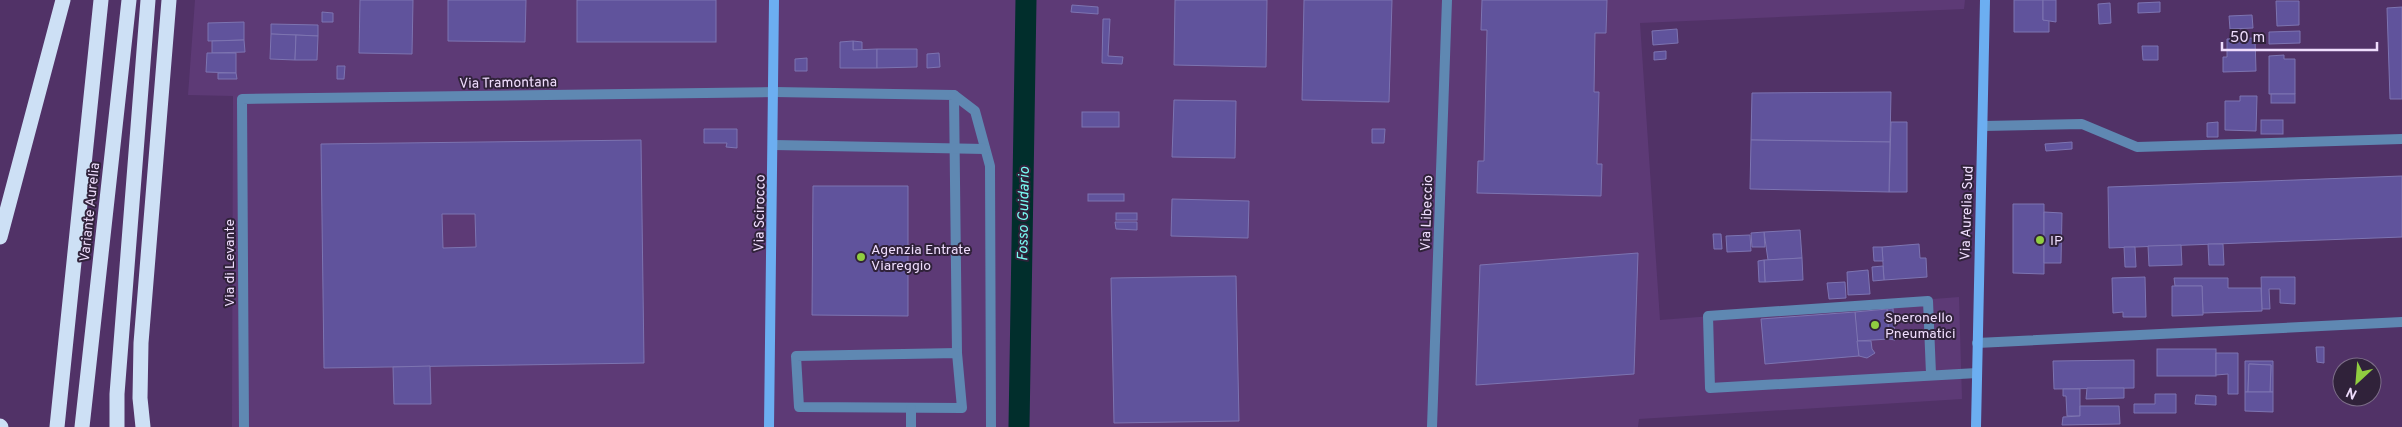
<svg xmlns="http://www.w3.org/2000/svg" width="2402" height="427" viewBox="0 0 2402 427" font-family="Overpass,sans-serif">
<style>
.built{fill:#5d3a76}
.lines{fill:none;stroke-linecap:round;stroke-linejoin:round}
.canal{stroke:#012e2c;stroke-width:21}
.building{fill:#60539c;stroke:#7d74b1;fill-rule:evenodd}
.lane{stroke:#5f88b2;stroke-width:10}
.street{stroke:#5f88b2;stroke-width:10}
.secondary{stroke:#6caef1;stroke-width:10}
.highway{stroke:#cde0f5;stroke-width:15}
.poi-dot{fill:#90cd40;stroke:#30223a;stroke-width:2}
.labels{text-anchor:middle;stroke-width:4;stroke-linejoin:round;paint-order:stroke}
.street-label{font-size:14px;fill:#efddfd;stroke:#30223a}
.poi-label{font-size:14px;fill:#efddfd;stroke:#30223a;text-anchor:start}
.water-label{font-size:15px;font-style:italic;fill:#7afcf4;stroke:#30223a}
</style>
<rect width="100%" height="100%" fill="#513267"/>
<path class="built" d="M195,0H1965L1964,9L1640,23L1660,320L1959,297L1962,399L1639,419L1638,427H232L233,96L188,95Z"/>
<g class="lines">
<path class="canal" d="M1019,427L1026,0"/>
</g>
<g class="building">
<path d="M360,0H413L412,54L359,53Z"/>
<path d="M448,0H526L525,42L448,41Z"/>
<rect x="577" y="0" width="139" height="42"/>
<path d="M1175,0H1267L1266,67L1174,65Z"/>
<path d="M1304,0H1392L1389,102L1302,100Z"/>
<path d="M1482,0H1607L1606,33H1595L1594,92H1599L1597,164H1602L1601,196L1477,193L1478,161H1484L1487,30H1481Z"/>
<path d="M2014,0H2043V20H2049V32H2014Z"/>
<path d="M2043,0H2056V22L2043,20Z"/>
<path d="M2276,1H2299V25L2277,26Z"/>
<path d="M2160,2V12L2138,13V3Z"/>
<path d="M2110,3L2111,23L2099,24L2098,4Z"/>
<path d="M1072,5L1098,7V14L1071,12Z"/>
<path d="M2402,7V99H2390L2387,8Z"/>
<path d="M322,12L333,13V22H322Z"/>
<path d="M2252,15L2253,28L2230,29L2229,16Z"/>
<path d="M1103,19H1110L1108,56L1123,57L1122,64L1102,63Z"/>
<path d="M244,22V40L208,41V23Z"/>
<path d="M271,24L318,25V36L271,34Z"/>
<path d="M1677,29L1678,43L1653,45L1652,31Z"/>
<path d="M2300,31V43L2269,44V32Z"/>
<path d="M271,34L296,35L295,60L270,59Z"/>
<path d="M296,35L318,36L317,60H295Z"/>
<path d="M2255,38L2256,71L2223,72V57H2227V39Z"/>
<path d="M244,40L245,52L212,53V41Z"/>
<path d="M853,41L862,42V50H853Z"/>
<path d="M853,41V50L877,49V68H840V42Z"/>
<path d="M2142,46H2158V60H2143Z"/>
<path d="M877,49H917V67L877,68Z"/>
<path d="M1666,51V59L1654,60V52Z"/>
<path d="M207,53H236V73L206,72Z"/>
<path d="M939,53L940,67L927,68V54Z"/>
<path d="M2284,55V59H2295V94H2269V56Z"/>
<path d="M807,58V71H795V59Z"/>
<path d="M337,66H345L344,79H337Z"/>
<path d="M218,73H236L237,79H218Z"/>
<path d="M1891,92L1890,142L1751,140L1752,93Z"/>
<rect x="2271" y="94" width="24" height="9"/>
<path d="M2240,96H2257L2256,131L2225,130V101H2240Z"/>
<path d="M1174,100L1236,101L1235,158L1172,157Z"/>
<rect x="1082" y="112" width="37" height="15"/>
<rect x="2261" y="120" width="22" height="14"/>
<path d="M1891,122H1907V192H1889Z"/>
<path d="M2218,122V137H2207V123Z"/>
<path d="M704,129H737V148L726,147L727,143H704Z"/>
<path d="M1372,129H1385L1384,143H1372Z"/>
<path d="M641,140L644,363L324,368L321,144ZM442,214H475L476,247L443,248Z"/>
<path d="M1751,140L1890,142L1889,192L1750,189Z"/>
<path d="M2072,142V149L2046,151L2045,144Z"/>
<path d="M2402,176V237L2109,248L2108,187Z"/>
<path d="M813,186H908V316L812,315Z"/>
<rect x="1088" y="194" width="36" height="7"/>
<path d="M1172,199L1249,201L1248,238L1171,236Z"/>
<path d="M2013,204H2044V274L2013,273Z"/>
<path d="M2044,212L2062,213L2061,263H2044Z"/>
<rect x="1116" y="213" width="21" height="7"/>
<path d="M1115,222H1137V230L1116,229Z"/>
<path d="M1800,230L1802,258L1768,260L1764,232Z"/>
<path d="M1764,232L1765,247H1752L1751,233Z"/>
<path d="M1713,234H1721L1722,249H1714Z"/>
<path d="M1750,235L1751,251L1727,252L1726,236Z"/>
<path d="M1919,244L1920,258H1926L1927,277L1884,280L1882,247Z"/>
<path d="M2208,244H2223L2224,265H2209Z"/>
<path d="M2181,245L2182,265L2149,266L2148,246Z"/>
<path d="M1873,247H1882L1883,261H1874Z"/>
<path d="M2124,247H2135L2136,267H2125Z"/>
<path d="M1638,253L1634,374L1476,385L1480,265Z"/>
<path d="M1802,258L1803,280L1765,282L1764,260Z"/>
<path d="M1764,260L1765,282H1759L1758,261Z"/>
<path d="M1883,266L1884,280L1873,281L1872,267Z"/>
<path d="M1868,270L1870,294L1848,295L1847,272Z"/>
<path d="M1236,276L1239,421L1114,423L1111,278Z"/>
<path d="M2145,277L2146,317H2123V312L2113,313L2112,278Z"/>
<path d="M2261,277H2295V304L2280,303V289H2269L2270,309H2262Z"/>
<path d="M2174,278H2228V288H2261L2262,311L2203,313L2202,286H2175Z"/>
<path d="M1845,282L1846,298L1829,299L1827,283Z"/>
<path d="M2172,286H2202L2203,315L2172,316Z"/>
<path d="M1893,308L1895,340L1889,339L1887,309Z"/>
<path d="M1887,309L1889,339L1857,341L1855,312Z"/>
<path d="M1855,312L1859,356L1765,364L1761,319Z"/>
<path d="M1857,341H1871L1872,349L1875,353L1867,358L1859,356Z"/>
<path d="M2316,347H2324V363L2317,362Z"/>
<rect x="2157" y="349" width="59" height="27"/>
<path d="M2216,353H2238V394H2228V374L2216,375Z"/>
<path d="M2134,360V388L2054,389L2053,361Z"/>
<path d="M2245,361H2273V392H2270L2271,365L2249,364L2248,392H2245Z"/>
<path d="M2249,364L2271,365L2270,392H2248Z"/>
<path d="M430,366L431,404H394L393,367Z"/>
<path d="M2087,388H2124V398L2086,399Z"/>
<path d="M2063,389H2080V416H2067L2066,396H2063Z"/>
<path d="M2245,392H2273V412L2245,411Z"/>
<path d="M2155,394H2176V413H2134V404H2155Z"/>
<path d="M2196,395L2216,396V405L2195,404Z"/>
<path d="M2080,406H2119L2120,424L2062,425L2063,417L2080,416Z"/>
</g>
<g class="lines">
<g class="lane">
<path d="M774,92L954,95L957,353"/>
<path d="M954,95L975,111L990,166L991,427"/>
<path d="M774,145L985,149"/>
<path d="M957,353L962,408L799,407L796,356Z"/>
<path d="M1931,374L1928,301L1708,316L1710,388L1977,373"/>
<path d="M911,409V427"/>
</g>
<g class="street">
<path d="M1983,126L2082,124L2137,147L2402,139"/>
<path d="M1977,343L2402,322"/>
<path d="M244,427L242,99L774,92"/>
<path d="M1432,427L1447,0"/>
</g>
<g class="secondary">
<path d="M769,427L774,0"/>
<path d="M1976,427L1985,0"/>
</g>
<g class="highway">
<path d="M0,237L63,0"/>
<path d="M0,426L1,427"/>
<path d="M57,427L101,0"/>
<path d="M82,427L129,0"/>
<path d="M117,427V394L148,0"/>
<path d="M143,427L140,398L141,343L169,0"/>
</g>
</g>
<g class="poi-dot">
<circle cx="2040" cy="240" r="5"/>
<circle cx="861" cy="257" r="5"/>
<circle cx="1875" cy="325" r="5"/>
</g>
<g class="labels">
<g class="street-label">
<text transform="translate(508 82) rotate(-1)" y="5">Via Tramontana</text>
<text transform="translate(89 212) rotate(-84)" y="5">Variante Aurelia</text>
<text transform="translate(759 213) rotate(-89)" y="5">Via Scirocco</text>
<text transform="translate(1426 213) rotate(-88)" y="5">Via Libeccio</text>
<text transform="translate(1966 213) rotate(-88)" y="5">Via Aurelia Sud</text>
<text transform="translate(229 263) rotate(-90)" y="5">Via di Levante</text>
</g>
<g class="poi-label">
<text x="2050" y="245">IP</text>
<text x="871" y="254">Agenzia Entrate<tspan x="871" dy="16">Viareggio</tspan></text>
<text x="1885" y="322">Speronello<tspan x="1885" dy="16">Pneumatici</tspan></text>
</g>
<g class="water-label">
<text transform="translate(1023 214) rotate(-89)" y="5">Fosso Guidario</text>
</g>
</g>
<g transform="translate(2357 382) rotate(206)"><circle r="24" fill="#30223a" stroke="#7c6d88"/>
<path d="M0-4L9 19L0 12L-9 19Z" fill="#90cd40"/>
<text y="-8" font-size="14" font-weight="bold" text-anchor="middle" fill="#efddfd">N</text>
</g>
<path d="M2222 42v8h155v-8" fill="none" stroke="#efddfd" stroke-width="2.5"/>
<text x="2230" y="42" font-size="15" fill="#efddfd" stroke="#30223a" stroke-width="4" paint-order="stroke">50 m</text>
</svg>
